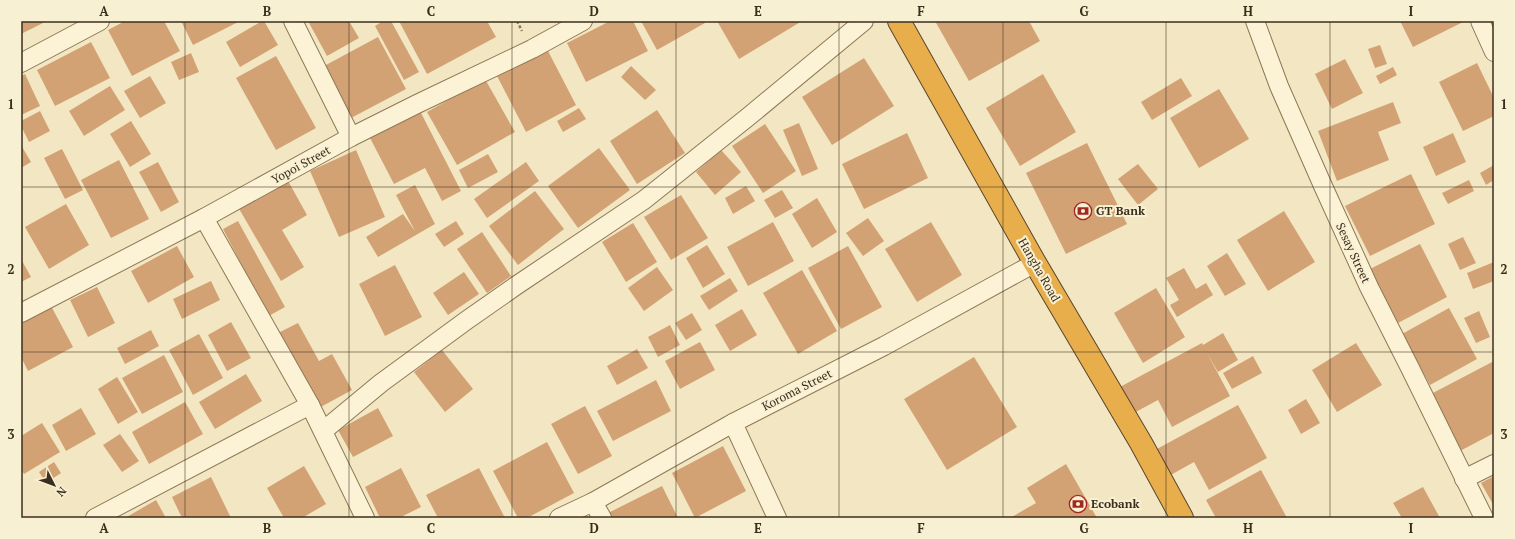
<svg xmlns="http://www.w3.org/2000/svg" width="1515" height="539" viewBox="0 0 1515 539" font-family="'PT Serif',serif">
<style>
.building{fill:#d3a274}
.lines{fill:none;stroke-linecap:round;stroke-linejoin:round}
.street-casing{stroke:#8e7857;stroke-width:20}
.highway-casing{stroke:#5b452c;stroke-width:24}
.path{stroke:#8e7857;stroke-width:2.5;stroke-dasharray:3 2;stroke-linecap:butt}
.street{stroke:#fcf3d6;stroke-width:18}
.highway{stroke:#e8ae4b;stroke-width:22}
.grid{fill:none;stroke:#3c2e1d;stroke-width:1;stroke-opacity:0.55}
.labels{text-anchor:middle;stroke-width:4;stroke-linejoin:round;paint-order:stroke}
.street-label{font-size:12px;fill:#3c2e1d;stroke:#f8f0d2}
.poi-label{font-size:12px;font-weight:bold;fill:#3c2e1d;stroke:#f8f0d2;text-anchor:start}
.neatline{fill:none;stroke:#3c2e1d;stroke-width:1.5}
.grid-label{font-size:13px;text-anchor:middle;font-weight:bold;fill:#3c2e1d}
</style>
<rect width="100%" height="100%" fill="#f2e7c2"/>
<g class="building">
<path d="M21,21H47L21,34Z"/>
<path d="M125,21H164L180,51L132,76L108,30Z"/>
<path d="M181,21H240L193,45Z"/>
<path d="M262,21H264L278,45L240,67L226,42Z"/>
<path d="M308,21H349L359,38L327,56Z"/>
<path d="M383,21H391L419,72L404,80L375,26Z"/>
<path d="M399,21H487L496,37L427,74Z"/>
<path d="M610,21H633L648,51L586,82L567,43Z"/>
<path d="M641,21H704L705,23L657,50Z"/>
<path d="M717,21H802L739,59Z"/>
<path d="M935,21H1029L1040,41L969,81Z"/>
<path d="M1400,21H1465L1413,47Z"/>
<path d="M378,37L406,89L351,118L324,66Z"/>
<path d="M91,42L110,78L55,106L37,70Z"/>
<path d="M1380,45L1387,64L1375,68L1368,49Z"/>
<path d="M547,49L576,105L526,132L497,76Z"/>
<path d="M191,53L199,72L179,80L171,62Z"/>
<path d="M276,56L316,128L276,150L236,78Z"/>
<path d="M864,58L894,106L832,145L802,97Z"/>
<path d="M1345,59L1363,93L1332,109L1315,74Z"/>
<path d="M1477,63L1494,98V116L1463,131L1439,82Z"/>
<path d="M631,66L656,90L645,100L621,77Z"/>
<path d="M1393,67L1397,75L1380,84L1376,76Z"/>
<path d="M25,74L40,106L21,115V76Z"/>
<path d="M1043,74L1076,132L1020,166L986,108Z"/>
<path d="M150,76L166,103L140,118L124,91Z"/>
<path d="M1181,78L1192,96L1152,120L1141,102Z"/>
<path d="M485,79L515,132L457,165L427,112Z"/>
<path d="M110,86L125,110L84,136L69,111Z"/>
<path d="M1219,89L1249,139L1199,168L1170,118Z"/>
<path d="M1393,102L1401,123L1378,132L1389,160L1337,181L1318,131Z"/>
<path d="M579,108L586,119L563,132L557,121Z"/>
<path d="M657,110L685,153L637,184L610,141Z"/>
<path d="M40,111L50,131L29,142L21,126V121Z"/>
<path d="M420,111L461,191L442,201L425,168L394,184L370,138Z"/>
<path d="M131,121L151,154L130,167L110,134Z"/>
<path d="M799,123L818,169L802,176L783,130Z"/>
<path d="M765,124L796,171L763,193L732,146Z"/>
<path d="M907,133L928,178L864,209L842,164Z"/>
<path d="M1453,133L1466,162L1436,176L1423,147Z"/>
<path d="M1087,143L1127,224L1066,254L1026,173Z"/>
<path d="M21,145L31,162L21,168Z"/>
<path d="M599,148L630,190L578,228L548,186Z"/>
<path d="M62,149L83,190L65,199L44,158Z"/>
<path d="M356,150L385,217L339,237L310,171Z"/>
<path d="M721,150L741,172L715,195L696,172Z"/>
<path d="M488,154L498,172L468,188L459,170Z"/>
<path d="M119,160L149,219L111,238L81,180Z"/>
<path d="M158,162L179,202L161,212L139,172Z"/>
<path d="M526,162L539,181L487,218L474,199Z"/>
<path d="M1138,164L1158,189L1138,205L1118,179Z"/>
<path d="M1494,165V180L1486,185L1480,173Z"/>
<path d="M1411,174L1435,224L1370,256L1345,206Z"/>
<path d="M287,179L307,215L282,230L304,267L281,281L238,207Z"/>
<path d="M1469,180L1474,191L1448,204L1442,193Z"/>
<path d="M415,185L435,224L378,257L366,237L403,214L415,231L396,195Z"/>
<path d="M746,186L755,201L733,214L725,198Z"/>
<path d="M782,190L793,208L775,218L764,200Z"/>
<path d="M535,191L564,229L518,265L489,226Z"/>
<path d="M681,195L708,238L671,260L644,217Z"/>
<path d="M817,198L837,232L812,248L792,214Z"/>
<path d="M66,204L89,245L49,269L25,227Z"/>
<path d="M1284,211L1315,262L1268,291L1237,240Z"/>
<path d="M868,218L884,241L863,256L846,233Z"/>
<path d="M238,221L285,307L265,318L244,279L248,277L223,229Z"/>
<path d="M456,221L464,234L444,247L435,234Z"/>
<path d="M773,222L794,261L748,286L727,247Z"/>
<path d="M931,222L962,275L917,302L885,249Z"/>
<path d="M633,223L657,262L626,282L602,242Z"/>
<path d="M482,232L511,276L487,293L457,249Z"/>
<path d="M1463,237L1476,263L1460,270L1448,244Z"/>
<path d="M1420,244L1447,297L1398,323L1370,269Z"/>
<path d="M707,245L725,274L703,288L686,258Z"/>
<path d="M177,246L194,277L148,303L131,271Z"/>
<path d="M848,246L882,307L841,329L808,268Z"/>
<path d="M1227,253L1246,284L1225,296L1207,266Z"/>
<path d="M21,259L31,277L21,282Z"/>
<path d="M1494,262V281L1473,289L1467,273Z"/>
<path d="M395,265L422,317L385,336L359,284Z"/>
<path d="M657,267L673,290L644,311L628,288Z"/>
<path d="M1184,268L1196,289L1206,283L1213,295L1177,317L1170,305L1179,300L1166,278Z"/>
<path d="M802,270L837,331L798,354L763,293Z"/>
<path d="M464,272L479,294L448,315L433,293Z"/>
<path d="M730,278L738,291L709,310L700,296Z"/>
<path d="M211,281L220,300L182,319L173,299Z"/>
<path d="M97,287L115,323L88,337L70,300Z"/>
<path d="M1156,288L1185,337L1143,363L1114,313Z"/>
<path d="M50,304L73,347L28,371L21,357V320Z"/>
<path d="M1449,308L1477,359L1430,385L1402,334Z"/>
<path d="M742,309L757,335L730,351L715,325Z"/>
<path d="M1479,311L1490,337L1476,343L1464,318Z"/>
<path d="M692,313L702,330L686,340L675,323Z"/>
<path d="M231,322L251,358L227,371L208,335Z"/>
<path d="M298,323L319,361L332,354L352,390L317,409L276,334Z"/>
<path d="M670,325L680,345L658,357L648,337Z"/>
<path d="M151,330L159,346L125,364L117,348Z"/>
<path d="M1223,333L1238,360L1218,372L1207,353L1230,396L1172,427L1158,400L1132,414L1118,388L1202,343L1203,345Z"/>
<path d="M199,334L223,378L193,395L169,350Z"/>
<path d="M700,342L715,370L680,389L665,361Z"/>
<path d="M1356,343L1382,385L1337,412L1312,370Z"/>
<path d="M637,349L648,368L617,385L607,366Z"/>
<path d="M442,350L473,389L445,412L414,372Z"/>
<path d="M164,355L183,392L142,414L122,378Z"/>
<path d="M1253,356L1262,373L1232,389L1223,373Z"/>
<path d="M974,357L1017,427L947,470L904,399Z"/>
<path d="M1494,361V433L1460,451L1431,394Z"/>
<path d="M246,374L262,401L215,429L199,402Z"/>
<path d="M117,377L138,412L118,424L98,389Z"/>
<path d="M656,380L671,411L613,441L597,411Z"/>
<path d="M1306,399L1320,423L1301,434L1288,410Z"/>
<path d="M185,402L203,434L149,464L132,432Z"/>
<path d="M1238,405L1267,458L1209,490L1194,462L1169,476L1155,450Z"/>
<path d="M585,406L612,456L578,474L551,424Z"/>
<path d="M81,408L96,434L66,451L52,425Z"/>
<path d="M378,408L393,436L353,457L338,430Z"/>
<path d="M42,423L60,452L24,474L21,469V436Z"/>
<path d="M120,434L139,461L122,472L103,445Z"/>
<path d="M547,442L574,493L527,518H518L493,471Z"/>
<path d="M723,446L746,491L695,518L672,473Z"/>
<path d="M54,462L61,473L46,483L39,472Z"/>
<path d="M1066,464L1097,518H1010L1036,503L1027,488Z"/>
<path d="M304,466L326,504L302,518H284L267,488Z"/>
<path d="M401,468L421,507L399,518H380L365,487Z"/>
<path d="M479,468L505,518H438L426,495Z"/>
<path d="M1261,470L1287,518H1216L1206,500Z"/>
<path d="M1494,476V506L1481,483Z"/>
<path d="M211,477L231,518H182L172,497Z"/>
<path d="M662,486L678,518H608L606,514Z"/>
<path d="M1423,487L1440,518H1402L1393,503Z"/>
<path d="M156,500L166,518H125Z"/>
</g>
<g class="lines">
<defs>
<g id="street">
<path d="M293,21L351,137"/>
<path d="M1255,21L1279,86L1323,186L1369,287L1410,368L1484,518"/>
<path d="M1480,21L1494,52"/>
<path d="M21,63L100,21"/>
<path d="M204,218L310,405L365,518"/>
<path d="M21,313L204,218L351,137L417,104L532,49L583,21"/>
<path d="M733,423L777,518"/>
<path d="M323,431L381,383L467,320L517,285L644,200L748,117L864,21"/>
<path d="M1464,479L1494,464"/>
<path d="M593,502L602,518"/>
<path d="M95,518L310,405"/>
<path d="M559,518L593,502L733,423L884,346L1035,263"/>
</g>
<path id="highway" d="M899,21L1035,263L1141,443L1182,518"/>
</defs>
<use href="#street" class="street-casing"/>
<use href="#highway" class="highway-casing"/>
<path class="path" d="M517,21L522,31"/>
<use href="#street" class="street"/>
<use href="#highway" class="highway"/>
</g>
<path class="grid" d="M185,21V518M349,21V518M512,21V518M676,21V518M839,21V518M1003,21V518M1166,21V518M1330,21V518M21,187H1494M21,352H1494"/>
<defs>
<symbol id="bank-ring" viewBox="-11 -11 22 22"><circle r="9.5" fill="#f8f0d2" stroke="#a22922" stroke-width="1.5"/><path d="M-6-4H6V4H-6ZM0-2.3a2.3 2.3 0 1 0 0 4.6a2.3 2.3 0 1 0 0-4.6Z" fill="#a22922"/></symbol>
</defs>
<g fill-rule="evenodd">
<use href="#bank-ring" x="1073" y="201" width="20" height="20"/>
<use href="#bank-ring" x="1068" y="494" width="20" height="20"/>
</g>
<g class="labels">
<g class="street-label">
<text transform="translate(301 165) rotate(-29)" y="4">Yopoi Street</text>
<text transform="translate(1353 253) rotate(65)" y="4">Sesay Street</text>
<text transform="translate(1039 270) rotate(60)" y="4">Hangha Road</text>
<text transform="translate(797 390) rotate(-27)" y="4">Koroma Street</text>
</g>
<g class="poi-label">
<text x="1096" y="215">GT Bank</text>
<text x="1091" y="508">Ecobank</text>
</g>
</g>
<rect width="1515" height="539" fill="none" stroke="#f8f0d2" stroke-width="44"/>
<g transform="translate(54 485) rotate(132)" stroke="#f8f0d2" stroke-width="3" paint-order="stroke">
<path d="M0-3L7 15L0 10L-7 15Z" fill="#3c2e1d"/>
<text y="-6" font-size="11" font-weight="bold" text-anchor="middle" fill="#3c2e1d">N</text>
</g>
<rect x="22" y="22" width="1471" height="495" class="neatline"/>
<g class="grid-label">
<text x="104" y="16">A</text>
<text x="267" y="16">B</text>
<text x="431" y="16">C</text>
<text x="594" y="16">D</text>
<text x="758" y="16">E</text>
<text x="921" y="16">F</text>
<text x="1084" y="16">G</text>
<text x="1248" y="16">H</text>
<text x="1411" y="16">I</text>
<text x="11" y="109">1</text>
<text x="1504" y="109">1</text>
<text x="11" y="274">2</text>
<text x="1504" y="274">2</text>
<text x="11" y="439">3</text>
<text x="1504" y="439">3</text>
<text x="104" y="533">A</text>
<text x="267" y="533">B</text>
<text x="431" y="533">C</text>
<text x="594" y="533">D</text>
<text x="758" y="533">E</text>
<text x="921" y="533">F</text>
<text x="1084" y="533">G</text>
<text x="1248" y="533">H</text>
<text x="1411" y="533">I</text>
</g>
</svg>
